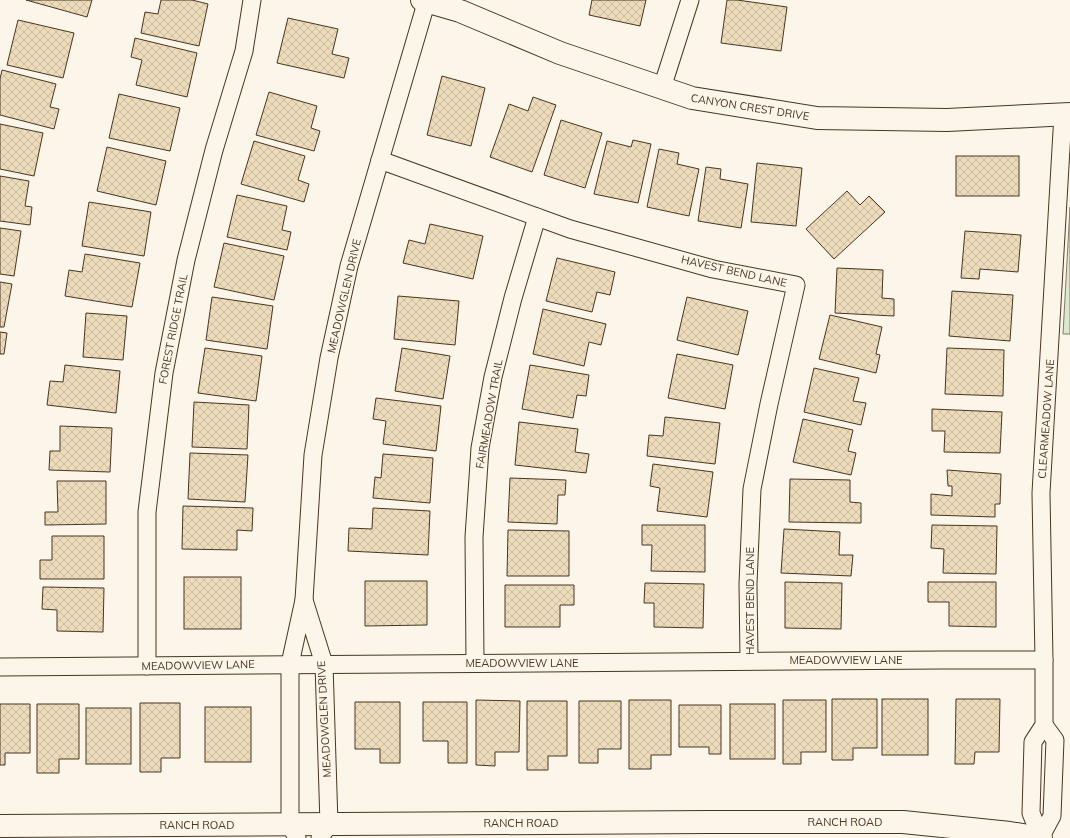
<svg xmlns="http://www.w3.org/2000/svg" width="1070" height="838" viewBox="0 0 1070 838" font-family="Mulish,sans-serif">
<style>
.grass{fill:url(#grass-tufts);stroke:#887966}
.building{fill:url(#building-cross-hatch);stroke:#4a3520}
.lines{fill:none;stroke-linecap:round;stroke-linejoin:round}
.street-casing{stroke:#4a3520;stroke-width:19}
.secondary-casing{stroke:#4a3520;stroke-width:24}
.street{stroke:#fbf6e9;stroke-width:17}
.secondary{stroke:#fbf6e9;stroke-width:22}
.labels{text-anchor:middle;stroke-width:3;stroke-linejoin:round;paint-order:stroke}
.street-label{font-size:11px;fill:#4a3520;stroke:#fbf6e9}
</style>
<defs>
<pattern id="grass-tufts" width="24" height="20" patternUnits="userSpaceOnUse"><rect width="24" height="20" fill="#dce7d0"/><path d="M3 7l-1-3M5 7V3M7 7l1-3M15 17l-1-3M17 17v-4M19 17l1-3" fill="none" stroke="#bec7b2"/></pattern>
<pattern id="building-cross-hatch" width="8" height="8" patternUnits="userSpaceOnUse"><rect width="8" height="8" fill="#ecdcbc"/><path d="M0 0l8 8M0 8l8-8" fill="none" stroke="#ccbda1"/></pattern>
</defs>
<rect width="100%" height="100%" fill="#fbf6e9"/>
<path class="grass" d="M1070,207V334H1063Z"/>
<g class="building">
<path d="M26,0H92L87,17Z"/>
<path d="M161,0H192L208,4L199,46L141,33L145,12L158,14Z"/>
<path d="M592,0H646L640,26L589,15Z"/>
<path d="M727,0H737L787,7L781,51L721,43Z"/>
<path d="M288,18L338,29L332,54L349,58L344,78L277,63Z"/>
<path d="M18,20L74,33L63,78L7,65Z"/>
<path d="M135,38L197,53L187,97L136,85L142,60L131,57Z"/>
<path d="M2,70L56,84L50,107L59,109L54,129L0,115V79Z"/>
<path d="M442,76L485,88L471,146L427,135Z"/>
<path d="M269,92L317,106L311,128L320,131L314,151L256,135Z"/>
<path d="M119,94L180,108L170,151L109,138Z"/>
<path d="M533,97L556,105L532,172L490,157L509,104L528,111Z"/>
<path d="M561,120L602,133L585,188L544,175Z"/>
<path d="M0,124L43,133L34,176L0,169Z"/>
<path d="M633,140L651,144L638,203L594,194L607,141L631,147Z"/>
<path d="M254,141L305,156L298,180L309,184L304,202L241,184Z"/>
<path d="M107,147L166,161L156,205L97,191Z"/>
<path d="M659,149L679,153L677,164L699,169L689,216L647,207Z"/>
<rect x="956" y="156" width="63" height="40"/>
<path d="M757,163L802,168L796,226L751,222Z"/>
<path d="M706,167L721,169L720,179L748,184L741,228L698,221Z"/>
<path d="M0,176L29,181L25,206L32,207L30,225L0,221Z"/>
<path d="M847,191L860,205L869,196L885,212L834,259L806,229Z"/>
<path d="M237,195L287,206L282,230L291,232L287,250L227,237Z"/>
<path d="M89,202L151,212L144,256L82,246Z"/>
<path d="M430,224L483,236L473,279L403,263L409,240L425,244Z"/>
<path d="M0,228L21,231L14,276L0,274Z"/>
<path d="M965,231L1021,235L1018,272L980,269L979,279L961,278Z"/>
<path d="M224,243L284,256L274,300L214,287Z"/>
<path d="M85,254L140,263L132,307L65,296L69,270L82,272Z"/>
<path d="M557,258L615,272L610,295L597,292L592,312L546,301Z"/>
<path d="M837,268L883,270L882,298L894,299V316L835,313Z"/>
<path d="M0,282L12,284L4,327H0Z"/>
<path d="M952,291L1013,295L1010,341L949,336Z"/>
<path d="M398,296L459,301L455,345L394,339Z"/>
<path d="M212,297L273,306L267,349L206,340Z"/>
<path d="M687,297L748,311L738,355L677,340Z"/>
<path d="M543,309L606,324L601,345L589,342L584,366L533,354Z"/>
<path d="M86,313L127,316L123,360L83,357Z"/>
<path d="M830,315L882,327L876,354L880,355L876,373L819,359Z"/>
<path d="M0,332L7,333L4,354H0Z"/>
<path d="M205,348L262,356L256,401L198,393Z"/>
<path d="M402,348L450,356L443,399L395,391Z"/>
<path d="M947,348L1004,350L1003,396L945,394Z"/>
<path d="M677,354L733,365L725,409L668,398Z"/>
<path d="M65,365L120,371L116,413L47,405L50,381L63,382Z"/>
<path d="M530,365L589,375L586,396L577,395L573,418L522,409Z"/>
<path d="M814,368L859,378L853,401L866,403L861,425L804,412Z"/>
<path d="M376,398L441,406L436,451L383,444L386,421L373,419Z"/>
<path d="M194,402L249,405L247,449L192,447Z"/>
<path d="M932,409L1002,412L1000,453L944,452L945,431H932Z"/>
<path d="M665,417L720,423L715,464L647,456L649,435L663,436Z"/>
<path d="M803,419L853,430L848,451L856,453L851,475L793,462Z"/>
<path d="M519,422L578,429L575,452L589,454L586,473L515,465Z"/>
<path d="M60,426L112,428L110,472L49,470L50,451H60Z"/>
<path d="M190,453L248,455L245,502L188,499Z"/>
<path d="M383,454L433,458L430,503L373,498L375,477L381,478Z"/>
<path d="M653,464L713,472L707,517L657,511L660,488L650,486Z"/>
<path d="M947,470L1001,474L1000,504H995V517L931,515V494L952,496V486H948Z"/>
<path d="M510,478L566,480L565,495H558L557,524L508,522Z"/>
<path d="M790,479L850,480V502L861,503V523L789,522Z"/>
<path d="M57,481H106V524L45,525V512H58Z"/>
<path d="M183,506L253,508L252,531L237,530V550L182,549Z"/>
<path d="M373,508L430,511L428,555L348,551L349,528L372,529Z"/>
<path d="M642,525H705V572L651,571L652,545H642Z"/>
<path d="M932,525L997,526L996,574L943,573L944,549L931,548Z"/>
<path d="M784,529L840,532L839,555H853L851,576L781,573Z"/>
<path d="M508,530L569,531V576H507Z"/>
<path d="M52,536H104V579H40V560H52Z"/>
<rect x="184" y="577" width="57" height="52"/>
<path d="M365,581H427V625L365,626Z"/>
<path d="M785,582L842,583L841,629L785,628Z"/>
<path d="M928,582H996V627L949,626V602H928Z"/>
<path d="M645,583L704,584L703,628L654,627V603H644Z"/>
<path d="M505,585H574V605H560V627H505Z"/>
<path d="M43,587L104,588L103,632L57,631V610L42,609Z"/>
<path d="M832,699H877V748H853V760H832Z"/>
<rect x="882" y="699" width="46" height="56"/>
<path d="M956,699H1000L999,752H975L974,764H955Z"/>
<path d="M476,700L520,701L519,752H495V766L476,765Z"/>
<path d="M629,700H671V755H651V769H629Z"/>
<path d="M783,700H826V752H801V764H783Z"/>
<path d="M527,701H567V756H548V770H527Z"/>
<path d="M579,701H621V749H598V763H579Z"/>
<path d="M355,702H400V763H380V749H355Z"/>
<path d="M423,702H467V763H448V741H423Z"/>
<path d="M140,703H180V758H161V772H140Z"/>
<path d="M0,704H30V753H5V765H0Z"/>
<path d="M37,704H79V759H59V773H37Z"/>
<rect x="730" y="704" width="45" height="55"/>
<path d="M679,705H721V754H709V747H679Z"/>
<rect x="205" y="707" width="46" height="55"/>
<rect x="86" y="708" width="45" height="56"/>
</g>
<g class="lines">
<defs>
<g id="street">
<path d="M662,88L690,0"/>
<path d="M380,160L570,229L713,269L796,285L769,404L752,489L748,584L749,661"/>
<path d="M304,600L313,455L329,358L349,266L427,0"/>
<path d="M475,663L474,537L480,448L493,377L513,298L537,217"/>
<path d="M147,666V512L164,373L186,260L214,150L244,51L252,0"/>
<path d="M0,667L943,660H1044"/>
<path d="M297,838L290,825V664L304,600L324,664L329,824L320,838"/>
<path d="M1040,838L1052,816L1055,740L1044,725"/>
<path d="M1041,838L1031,813L1033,742L1044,725V660L1041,493L1063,114"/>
</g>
<g id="secondary">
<path d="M422,0L460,11L560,53L692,98L817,118L947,120L1070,114"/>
<path d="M0,826L709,822H903L1010,833L1041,838"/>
</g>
</defs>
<use href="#street" class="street-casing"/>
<use href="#secondary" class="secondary-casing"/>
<use href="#street" class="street"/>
<use href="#secondary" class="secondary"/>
</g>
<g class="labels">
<g class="street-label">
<text transform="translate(750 107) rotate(9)" y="4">CANYON CREST DRIVE</text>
<text transform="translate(734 271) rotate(13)" y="4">HAVEST BEND LANE</text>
<text transform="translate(344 296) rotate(-77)" y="4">MEADOWGLEN DRIVE</text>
<text transform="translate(173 329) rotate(-79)" y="4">FOREST RIDGE TRAIL</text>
<text transform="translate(489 414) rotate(-80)" y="4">FAIRMEADOW TRAIL</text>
<text transform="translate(1046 419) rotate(-86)" y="4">CLEARMEADOW LANE</text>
<text transform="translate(750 601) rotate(-90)" y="4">HAVEST BEND LANE</text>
<text x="846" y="664">MEADOWVIEW LANE</text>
<text x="522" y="667">MEADOWVIEW LANE</text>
<text transform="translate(198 665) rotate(-1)" y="4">MEADOWVIEW LANE</text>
<text transform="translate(324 719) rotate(-93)" y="4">MEADOWGLEN DRIVE</text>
<text x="845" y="826">RANCH ROAD</text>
<text x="521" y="827">RANCH ROAD</text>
<text x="197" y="829">RANCH ROAD</text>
</g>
</g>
</svg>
